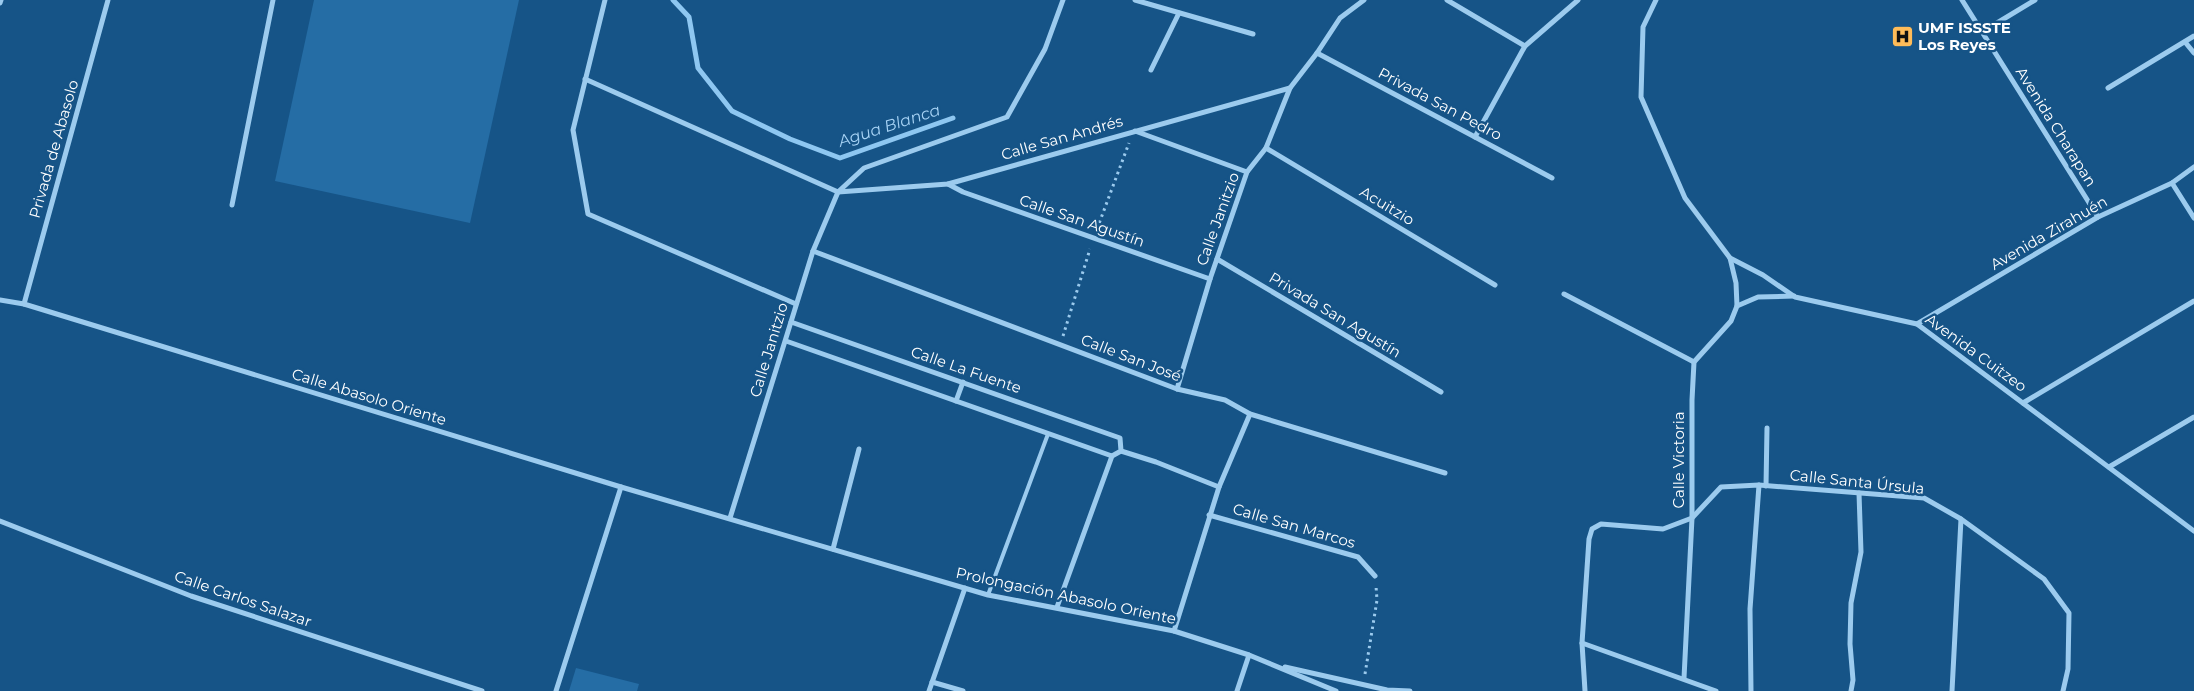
<svg xmlns="http://www.w3.org/2000/svg" width="2194" height="691" viewBox="0 0 2194 691" font-family="Montserrat,sans-serif">
<style>
.green{fill:#256da5}
.lines{fill:none;stroke-linecap:round;stroke-linejoin:round}
.stream{stroke:#8ec7f1;stroke-width:5}
.path{stroke:#9ccbee;stroke-width:3;stroke-dasharray:2.5 4;stroke-linecap:butt}
.lane{stroke:#9ccbee;stroke-width:4}
.street{stroke:#9ccbee;stroke-width:5}
.labels{text-anchor:middle;stroke-width:5;stroke-linejoin:round;paint-order:stroke}
.poi-label{font-size:15px;font-weight:bold;fill:#fff;stroke:#165487;text-anchor:start}
.street-label{font-size:15px;fill:#fff;stroke:#165487}
.water-label{font-size:16px;font-style:italic;fill:#a8d4f6;stroke:#165487}
</style>
<rect width="100%" height="100%" fill="#165487"/>
<g class="green">
<path d="M314,0H519L470,223L275,181Z"/>
<path d="M576,668L639,684L637,691H569Z"/>
</g>
<g class="lines">
<path class="stream" d="M673,0L689,17L698,68L732,111L790,139L840,158L953,118"/>
<g class="path">
<path d="M1097,229L1129,143"/>
<path d="M1063,336L1090,249"/>
<path d="M1365,674L1377,600L1376,586"/>
</g>
<path class="lane" d="M988,595L1048,434"/>
<g class="street">
<path d="M605,0L573,130L588,214L796,304"/>
<path d="M1135,0L1253,34"/>
<path d="M1447,0L1525,46"/>
<path d="M1656,0L1643,27L1641,97L1685,198L1730,258L1763,275L1795,297L1917,324L2194,531"/>
<path d="M1962,0L2098,217"/>
<path d="M0,3L1,0"/>
<path d="M1982,32L2035,0"/>
<path d="M2185,42L2194,53"/>
<path d="M1317,53L1552,178"/>
<path d="M1151,70L1179,13"/>
<path d="M585,79L838,192L948,184L1290,88"/>
<path d="M2108,88L2194,36"/>
<path d="M1135,131L1247,172"/>
<path d="M1475,137L1525,46L1578,0"/>
<path d="M1266,148L1495,285"/>
<path d="M2172,183L2194,218"/>
<path d="M948,184L963,192L1210,279"/>
<path d="M232,205L273,0"/>
<path d="M813,251L1177,389L1225,400L1250,414L1445,473"/>
<path d="M1217,259L1441,392"/>
<path d="M1564,294L1694,362"/>
<path d="M0,300L24,304L621,487L988,595L1174,631L1249,655L1336,691"/>
<path d="M24,304L108,0"/>
<path d="M1737,306L1758,297L1794,296"/>
<path d="M791,322L1120,438L1121,451L1112,456L1057,607"/>
<path d="M1917,324L2098,217L2172,183L2194,167"/>
<path d="M786,341L1112,456"/>
<path d="M1177,389L1210,279L1247,172L1266,148L1290,88L1317,53L1340,18L1364,0"/>
<path d="M956,401L963,382"/>
<path d="M2023,403L2194,301"/>
<path d="M1121,451L1156,462L1219,487"/>
<path d="M2109,467L2194,417"/>
<path d="M1766,486L1767,428"/>
<path d="M1209,515L1358,557L1375,576"/>
<path d="M730,518L813,251L838,192L864,168L1007,117L1045,49L1063,0"/>
<path d="M0,521L191,596L482,691"/>
<path d="M833,549L859,449"/>
<path d="M1174,631L1219,487L1250,414"/>
<path d="M1582,643L1716,691"/>
<path d="M1285,667L1387,690L1410,691"/>
<path d="M1684,678L1692,518V400L1694,362L1731,321L1737,306L1736,283L1730,258"/>
<path d="M932,682L963,691"/>
<path d="M556,691L621,487"/>
<path d="M929,691L965,588"/>
<path d="M1237,691L1249,655"/>
<path d="M1585,691L1582,643L1589,539L1592,529L1601,524L1663,529L1692,518L1721,487L1759,485L1924,498L1961,519L2044,579L2069,613L2068,669L2063,691"/>
<path d="M1751,691L1750,609L1759,485"/>
<path d="M1851,691L1853,680L1850,644L1851,603L1861,552L1859,493"/>
<path d="M1952,691L1961,519"/>
</g>
</g>
<defs>
<symbol id="hospital-square" viewBox="-11 -11 22 22"><rect x="-9" y="-9" width="18" height="18" rx="4" fill="#ffbc59" stroke="#165487"/><path d="M-5-5h3v3.5h4V-5h3V5h-3V1.5h-4V5h-3Z" fill="#111"/></symbol>
</defs>
<g fill-rule="evenodd">
<use href="#hospital-square" x="1890" y="24" width="25" height="25"/>
</g>
<g class="labels">
<g class="poi-label">
<text x="1918" y="33">UMF ISSSTE<tspan x="1918" dy="17">Los Reyes</tspan></text>
</g>
<g class="street-label">
<text transform="translate(1440 104) rotate(28)" y="5">Privada San Pedro</text>
<text transform="translate(2056 127) rotate(58)" y="5">Avenida Charapan</text>
<text transform="translate(1062 138) rotate(-16)" y="5">Calle San Andrés</text>
<text transform="translate(54 149) rotate(-74)" y="5">Privada de Abasolo</text>
<text transform="translate(1387 206) rotate(31)" y="5">Acuitzio</text>
<text transform="translate(1218 219) rotate(-70)" y="5">Calle Janitzio</text>
<text transform="translate(1082 221) rotate(19)" y="5">Calle San Agustín</text>
<text transform="translate(2049 233) rotate(-30)" y="5">Avenida Zirahuén</text>
<text transform="translate(1335 315) rotate(31)" y="5">Privada San Agustín</text>
<text transform="translate(769 350) rotate(-73)" y="5">Calle Janitzio</text>
<text transform="translate(1976 353) rotate(36)" y="5">Avenida Cuitzeo</text>
<text transform="translate(1131 358) rotate(21)" y="5">Calle San José</text>
<text transform="translate(966 370) rotate(19)" y="5">Calle La Fuente</text>
<text transform="translate(369 397) rotate(17)" y="5">Calle Abasolo Oriente</text>
<text transform="translate(1679 460) rotate(-90)" y="5">Calle Victoria</text>
<text transform="translate(1857 482) rotate(6)" y="5">Calle Santa Úrsula</text>
<text transform="translate(1294 526) rotate(16)" y="5">Calle San Marcos</text>
<text transform="translate(1066 596) rotate(12)" y="5">Prolongación Abasolo Oriente</text>
<text transform="translate(243 599) rotate(19)" y="5">Calle Carlos Salazar</text>
</g>
<g class="water-label">
<text transform="translate(889 125) rotate(-18)" y="6">Agua Blanca</text>
</g>
</g>
</svg>
